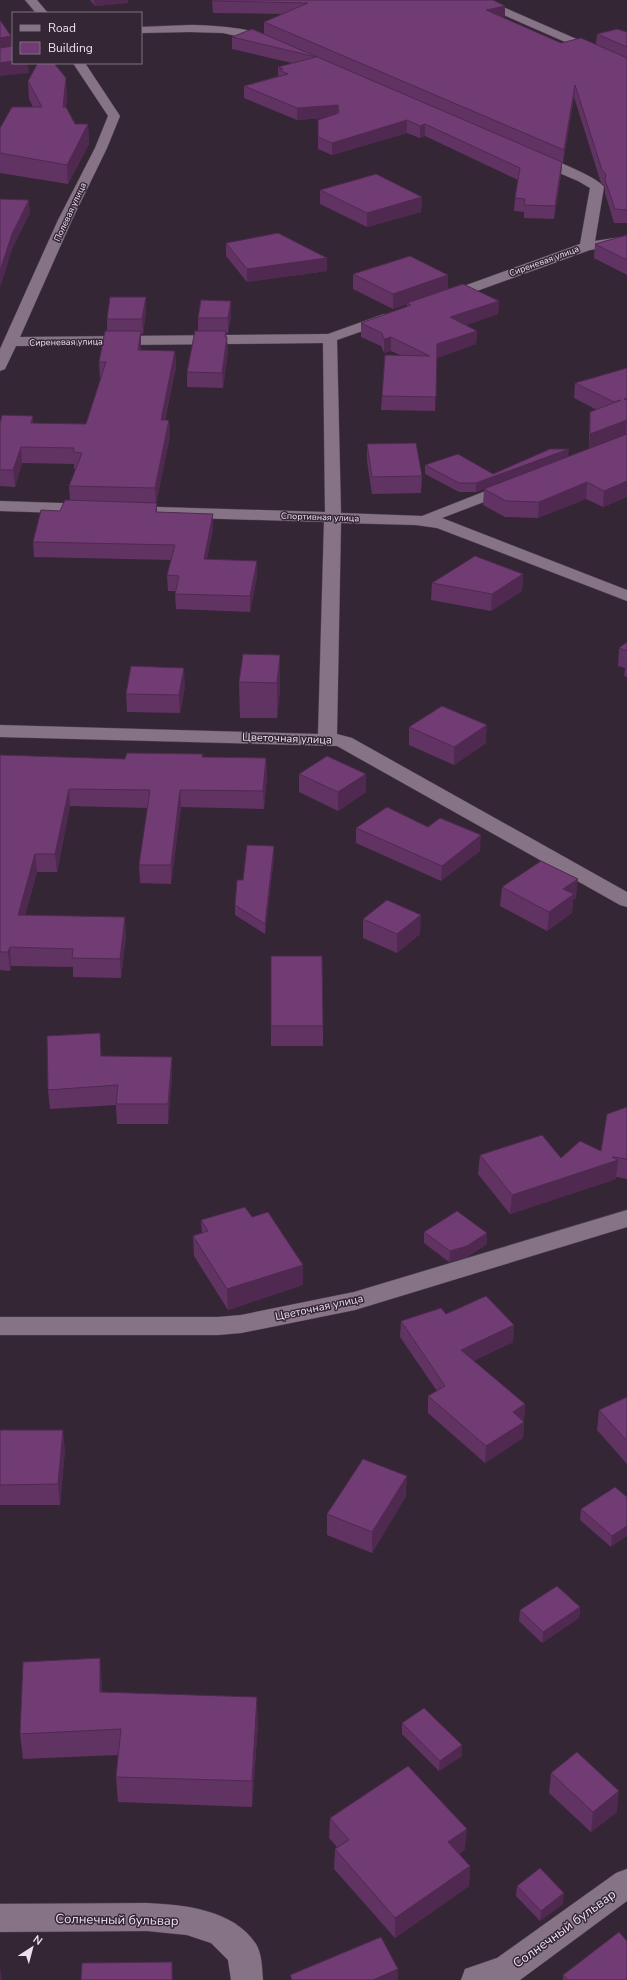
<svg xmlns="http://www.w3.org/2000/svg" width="627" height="1980" viewBox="0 0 627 1980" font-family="'Nunito Sans',sans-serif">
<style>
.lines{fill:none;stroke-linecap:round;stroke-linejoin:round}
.minor-casing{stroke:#4e414e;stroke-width:1}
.minor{fill:#867486;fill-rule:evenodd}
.wall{fill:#613363}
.shaded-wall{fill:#4f2950}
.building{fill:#713b73;stroke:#4f2950}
.labels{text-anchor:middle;stroke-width:3;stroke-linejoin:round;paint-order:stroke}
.far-street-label{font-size:9px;fill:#ece2ec;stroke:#342635}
.street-label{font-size:11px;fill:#ece2ec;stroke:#342635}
.near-street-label{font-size:13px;fill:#ece2ec;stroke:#342635}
</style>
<rect width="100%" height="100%" fill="#342635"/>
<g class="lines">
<defs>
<g id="minor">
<path d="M25,0H37L48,13H36Z"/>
<path d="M472,0H487L627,61V69L474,2Z"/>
<path d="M190,25C207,25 266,28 276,42L270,45L250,39L223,33L190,32L141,33V27Z"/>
<path d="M73,63H85L120,116L107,148L72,220L20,337L328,334L384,314H394L396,317L394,320L337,340L341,513L422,516L506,483L512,481L518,483L520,486L518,489L442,518L627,590V601L437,528L416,525L341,523L337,734L352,738L627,892V907L620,905L337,746L0,737V725L318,734L324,522L127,516L121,515L119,511L121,507L127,506L325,512L323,343L16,346L5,369L0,371V349L58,220L95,148L108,116Z"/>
<path d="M534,153C548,157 596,176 604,187L595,241L627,236V244L590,250L449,301H439L437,298L439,295L580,244L590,188L578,181L529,160L528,157L529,154Z"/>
<path d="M0,501L91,504L97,505L99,509L97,513L91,514L0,511Z"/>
<path d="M627,1210V1227L355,1310L241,1333L218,1335H0V1317H218L241,1315L354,1292Z"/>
<path d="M627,1869V1901L520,1980H461L465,1969L497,1958L616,1873Z"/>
<path d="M147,1903C184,1905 233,1909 256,1944C262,1954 262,1968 263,1980H231L228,1960L211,1943L187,1935L147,1931L0,1932V1904Z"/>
</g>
</defs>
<use href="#minor" class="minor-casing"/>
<use href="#minor" class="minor"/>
</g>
<g class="wall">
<path d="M90,0H128V3L95,6Z"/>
<path d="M212,1L505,6V17L502,18L561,43L596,45L597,34L627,32V223H614L605,193V187L601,183L574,97L563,163L433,107L562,162L561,175L554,219L524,218V212L514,211L515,198L518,180L425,136L420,138L407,133L332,155L318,149V120L323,118L297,120L244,98V86L278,76V67L292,63L232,49V37L264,34V22L283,14L213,13Z"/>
<path d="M28,81L67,97L66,107L75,124H88L89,144L68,184L0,173V128L33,107L29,99Z"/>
<path d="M320,190L422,197L421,212L367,227L320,204Z"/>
<path d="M627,235V275L594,258L595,244Z"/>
<path d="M226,243L327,271L247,282L226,256Z"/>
<path d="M353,274L448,289L499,301L498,314L466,325L477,331L476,344L437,358L435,411L381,410L382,396L400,355L391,351L384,353L381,346L361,337V323L407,307V304L393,309L353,289Z"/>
<path d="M146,313L143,334H141V351H175L176,367L165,420H169L170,436L156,503H157V513L213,529L207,559L257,561V576L250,612L176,609L175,594L176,591H168L167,575L171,560L34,557L33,542L70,500L69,486L76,469H74V464L22,463L15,487L0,486V423L86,424L101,378H100L99,362L107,331V319Z"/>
<path d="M231,316L228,333H226L228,351L223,388L187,387V372L198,331V318Z"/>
<path d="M627,368V497L603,507L586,499L538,518L505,517L483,505L484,489L476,492H459L425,474V465L493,474L568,457L589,449V428L590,412L597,410L574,398L575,383Z"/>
<path d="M367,444L422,476L421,493L372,494L367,461Z"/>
<path d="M523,574L522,591L491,611L431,600L432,583Z"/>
<path d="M627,642V677L624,676L625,668L618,666L619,648Z"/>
<path d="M280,655V690L277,718H240L239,682Z"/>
<path d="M185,686L180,713L127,712L126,694Z"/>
<path d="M409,727L486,743L454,765L409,745Z"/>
<path d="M203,754V757L266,758L267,776L264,809L181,807L171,884L140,883L139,865L148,808L70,806L57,872H37L25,915L126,935L121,978L73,977V967L11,966L10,971L0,970V755L125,759Z"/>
<path d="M299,774L366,792L338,811L299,792Z"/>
<path d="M428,827L480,851L441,881L356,843V828Z"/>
<path d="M274,856L265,934L235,915V905L243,880Z"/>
<path d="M502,887L576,898L573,900L572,913L547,931L500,906Z"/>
<path d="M363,919L420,934L397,953L363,938Z"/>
<rect x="271" y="1026" width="52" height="20"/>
<path d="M102,1056L172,1057V1076L168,1124H117L116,1105L50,1109L48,1090Z"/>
<path d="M627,1107V1179L616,1177V1179L510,1214L478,1174L480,1155L561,1158L601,1151Z"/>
<path d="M252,1217L303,1265V1285L228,1310L194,1256L193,1236L202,1233L201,1220Z"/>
<path d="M424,1232L487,1233V1244L467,1257L449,1262L424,1243Z"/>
<path d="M401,1321L514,1325L513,1342L473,1361L525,1404L524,1421V1422L523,1438L485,1463L428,1413V1396L437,1391L400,1337Z"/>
<path d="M627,1397V1464L597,1430L599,1410Z"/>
<path d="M0,1430L65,1450L60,1505H0Z"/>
<path d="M406,1496L372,1553L327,1535V1514Z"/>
<path d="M627,1497L611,1547L580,1520L581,1509Z"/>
<path d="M580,1607L579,1618L542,1643L519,1621L520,1610Z"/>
<path d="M102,1684V1692L258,1723L252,1807L118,1802L116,1777L118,1755L23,1759L20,1734Z"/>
<path d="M402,1723L462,1756L439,1771L402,1734Z"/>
<path d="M551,1773L617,1812L591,1832L549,1793Z"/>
<path d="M330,1818L465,1849L459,1854L470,1866L469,1886L395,1938L334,1869L335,1849L337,1847L329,1838Z"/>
<path d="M517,1886L563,1904L540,1921L516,1896Z"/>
<path d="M563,1975L627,1980H563Z"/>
</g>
<g class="shaded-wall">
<path d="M94,0H128V3L95,6Z"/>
<path d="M505,6V17L485,22L486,10Z"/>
<path d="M11,36L12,49L0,51V38Z"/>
<path d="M13,61V63H28L29,73L0,76V63Z"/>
<path d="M66,78L67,97L64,126L63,107Z"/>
<path d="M575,85L574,97L563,163L564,150Z"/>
<path d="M338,105L337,117L297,120V108Z"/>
<path d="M407,120V133L332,155V143Z"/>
<path d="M88,124L89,144L68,184L67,165Z"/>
<path d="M425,124V136L420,138V126Z"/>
<path d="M562,162L561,175L554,219L555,206Z"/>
<path d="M422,197L421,212L367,227V213Z"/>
<path d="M29,200L30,213L13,247L0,288V271L12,234Z"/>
<path d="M327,258V271L247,282V269Z"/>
<path d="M448,275V290L407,303V304L393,309V294Z"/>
<path d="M146,297V313L143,334L142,319Z"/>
<path d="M231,301V316L228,333V318Z"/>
<path d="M499,301L498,314L449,331L450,317Z"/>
<path d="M141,331V346L138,366V350Z"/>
<path d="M226,331V345L227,337L228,351L223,388L222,373L225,337Z"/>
<path d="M477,331L476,344L437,358V344Z"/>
<path d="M391,337V351L384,353V339Z"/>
<path d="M175,351L176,367L161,435V420Z"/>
<path d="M33,416L34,432L31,423Z"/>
<path d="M169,420L170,436L156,505L155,488Z"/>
<path d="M627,420L626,436L589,450L590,434Z"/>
<path d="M21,447L22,463L15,487L13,470Z"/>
<path d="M569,449L568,457L476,492V483Z"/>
<path d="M627,481V497L603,507L604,491Z"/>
<path d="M587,482L586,499L538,518L539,502Z"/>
<path d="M157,503V518L156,512Z"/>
<path d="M213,514V529L204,574V559Z"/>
<path d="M257,561V576L250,612V596Z"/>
<path d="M523,574L522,591L491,611L492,594Z"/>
<path d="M280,655V690L277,718V683Z"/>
<path d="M184,668L185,686L180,713L179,695Z"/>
<path d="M487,725L486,743L454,765V747Z"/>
<path d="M266,758L267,776L264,809L263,791Z"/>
<path d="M366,774V792L338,811V792Z"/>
<path d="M69,789L70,806L57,872L55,854Z"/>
<path d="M180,790L181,807L171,884V865Z"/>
<path d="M481,835L480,851L441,881L442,866Z"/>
<path d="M274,846V856L265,934V924Z"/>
<path d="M35,854L37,872L20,934L18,915Z"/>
<path d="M578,879L576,898L573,900L572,913L547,931L549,912L563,889Z"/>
<path d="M421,915L420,934L397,953V934Z"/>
<path d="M125,917L126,935L121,978L120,959Z"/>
<path d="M10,947L11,966L10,971L8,952Z"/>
<path d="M172,1057V1076L168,1124V1104Z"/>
<path d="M618,1160L616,1179L510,1214L512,1195Z"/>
<path d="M487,1233V1244L467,1257L449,1262L450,1251Z"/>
<path d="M303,1265V1285L228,1310L227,1289Z"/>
<path d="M514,1325L513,1342L460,1367L461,1350Z"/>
<path d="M525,1404L524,1421L512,1429L513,1412Z"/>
<path d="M524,1422L523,1438L485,1463L486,1446Z"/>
<path d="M63,1430L65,1450L60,1505L58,1484Z"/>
<path d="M407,1476L406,1496L372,1553V1532Z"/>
<path d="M627,1526V1536L611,1547L612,1536Z"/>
<path d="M580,1607L579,1618L542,1643L543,1632Z"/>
<path d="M100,1658L102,1684V1717L100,1692Z"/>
<path d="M257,1697L258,1723L252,1807V1781Z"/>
<path d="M462,1745V1756L439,1771L440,1761Z"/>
<path d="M619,1791L617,1812L591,1832L593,1812Z"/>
<path d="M467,1829L465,1849L447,1862L448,1842Z"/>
<path d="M470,1866L469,1886L395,1938V1918Z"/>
<path d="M564,1893L563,1904L540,1921L541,1911Z"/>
<path d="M172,1962L173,1980H172Z"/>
<path d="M0,1968L2,1980H0Z"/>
<path d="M398,1969V1980H373Z"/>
</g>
<g class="building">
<path d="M213,0H493L505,6L486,10L561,43L581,38L627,58V210L615,209L605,180L606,174L602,170L575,85L564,150L264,22L308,3L212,1Z"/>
<path d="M0,20L11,36L0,38Z"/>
<path d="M252,29L562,162L555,206L524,205L525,199L515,198L520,168L425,124L420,126L407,120L332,143L318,137V120L339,113L338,105L297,108L244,86L288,74L279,70L283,69L278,67L316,57L232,37Z"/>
<path d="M617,29L627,32V47L597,34Z"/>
<path d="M13,46V61L0,63V48Z"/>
<path d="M38,63H54L66,78L63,107H66L75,124H88L67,165L0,153V128L12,107H42L28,81Z"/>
<path d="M376,174L422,197L367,213L320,190Z"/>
<path d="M0,199L29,200L12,234L0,271Z"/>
<path d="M278,233L327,258L247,269L226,243Z"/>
<path d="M627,235V260L595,244Z"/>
<path d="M410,256L448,275L393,294L353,274Z"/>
<path d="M463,284L499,301L450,317L477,331L437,344L436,397L382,396L385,355L430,356L391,337L384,339L382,333L361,323L411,305L407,303Z"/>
<path d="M110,297H146L142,319H107Z"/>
<path d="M201,300L231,301L228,318H198Z"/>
<path d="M105,331H141L138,350L175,351L161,420H169L155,488L69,486L82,453L73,452L74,448L21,447L13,470H0V423L2,415L33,416L31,423L86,424L106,362H99Z"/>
<path d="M195,331H226L225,337H227L222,373L187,372Z"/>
<path d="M627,368V398L624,399L627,400V420L590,434V412L621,400L614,402L575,383Z"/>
<path d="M627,434V481L604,491L587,482L539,502L506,501L484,489Z"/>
<path d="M416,443L422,476L372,477L367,444Z"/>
<path d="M550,449H569L476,483H459L425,465L458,454L493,474Z"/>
<path d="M65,500L157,503L156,512L213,514L204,559L257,561L250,596L175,594L179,576L167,575L175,545L33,542L41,510L60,511Z"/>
<path d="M475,556L523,574L492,594L432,583Z"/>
<path d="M627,642V651L619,648Z"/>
<path d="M243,654L280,655L277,683L239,682Z"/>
<path d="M131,666L184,668L179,695L126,694Z"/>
<path d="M442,706L487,725L454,747L409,727Z"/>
<path d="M127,753L203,754L202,757L266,758L263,791L180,790L171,865H139L150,790L69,789L55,854H35L18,915L125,917L120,959L72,958L73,949L10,947L8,952H0V755L125,759Z"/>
<path d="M327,756L366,774L338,792L299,774Z"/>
<path d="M387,807L428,827L440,818L481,835L442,866L356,828Z"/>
<path d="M247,845L274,846L265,924L235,905L237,880H243Z"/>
<path d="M541,861L578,879L563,889L574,894L549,912L502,887Z"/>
<path d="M387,900L421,915L397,934L363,919Z"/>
<path d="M271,956H322L323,1026H271Z"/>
<path d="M100,1033L101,1056L172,1057L168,1104H116L118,1085L48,1090L47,1036Z"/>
<path d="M627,1107V1159L612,1157L618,1160L512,1195L480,1155L542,1135L561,1158L580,1141L601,1151L607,1114Z"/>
<path d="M245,1207L252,1217L268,1212L303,1265L227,1289L193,1236L208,1231L201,1220Z"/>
<path d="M457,1211L487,1233L467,1246L450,1251L424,1232Z"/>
<path d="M486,1296L514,1325L461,1350L525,1404L513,1412L524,1422L486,1446L428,1396L445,1386L401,1321L441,1308L446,1314Z"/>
<path d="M627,1397V1441L599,1410Z"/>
<path d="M0,1430H63L58,1484L0,1485Z"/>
<path d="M363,1459L407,1476L372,1532L327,1514Z"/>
<path d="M615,1487L627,1497V1526L612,1536L581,1509Z"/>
<path d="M557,1586L580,1607L543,1632L520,1610Z"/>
<path d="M100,1658V1692L257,1697L252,1781L116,1777L121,1729L20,1734L23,1662Z"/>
<path d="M424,1708L462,1745L440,1761L402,1723Z"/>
<path d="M577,1752L619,1791L593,1812L551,1773Z"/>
<path d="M408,1766L467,1829L448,1842L470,1866L395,1918L335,1849L349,1840L330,1818Z"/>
<path d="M540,1868L564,1893L541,1911L517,1886Z"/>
<path d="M619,1932L627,1941V1980H568L563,1975Z"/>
<path d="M381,1937L398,1969L373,1980H292L290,1975Z"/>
<path d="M172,1962V1980H81L82,1963Z"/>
</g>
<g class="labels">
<g class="far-street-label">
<text transform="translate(70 212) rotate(-65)" y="3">Полевая улица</text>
<text transform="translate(544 261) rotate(-20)" y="3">Сиреневая улица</text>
<text transform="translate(66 342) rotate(-1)" y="3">Сиреневая улица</text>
<text transform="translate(320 517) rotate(2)" y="3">Спортивная улица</text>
</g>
<g class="street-label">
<text transform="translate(287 738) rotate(2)" y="4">Цветочная улица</text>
<text transform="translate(319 1307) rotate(-12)" y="4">Цветочная улица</text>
</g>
<g class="near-street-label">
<text transform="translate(117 1919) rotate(1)" y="5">Солнечный бульвар</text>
<text transform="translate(564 1928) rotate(-36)" y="5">Солнечный бульвар</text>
</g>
</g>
<rect x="12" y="12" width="130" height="52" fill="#342635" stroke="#7e717e"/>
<rect x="20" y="25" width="20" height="6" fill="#867486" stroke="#7e717e"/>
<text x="48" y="32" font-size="12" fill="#ece2ec">Road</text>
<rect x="20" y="42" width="20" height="12" fill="#713b73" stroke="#7e717e"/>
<text x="48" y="52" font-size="12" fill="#ece2ec">Building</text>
<g transform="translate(32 1948) rotate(36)" stroke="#342635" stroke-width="3" paint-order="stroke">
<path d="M0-3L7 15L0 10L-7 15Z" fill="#ece2ec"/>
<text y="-6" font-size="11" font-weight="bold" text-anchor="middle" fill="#ece2ec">N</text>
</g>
</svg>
